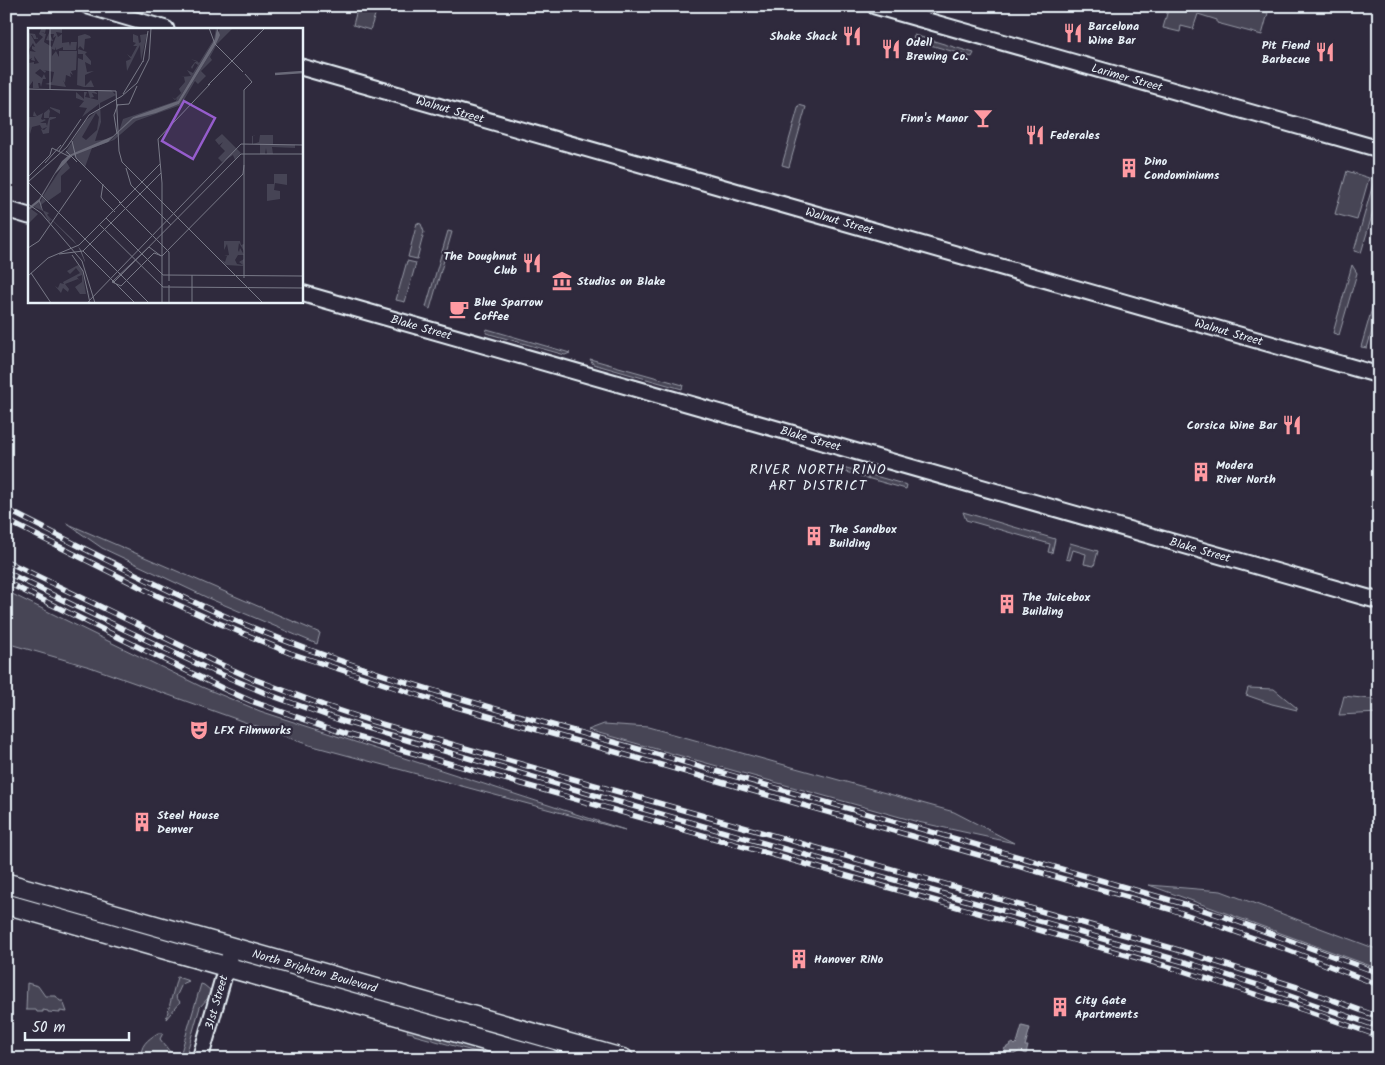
<svg xmlns="http://www.w3.org/2000/svg" width="1385" height="1065" viewBox="0 0 1385 1065" font-family="Kalam,sans-serif">
<style>
.green{fill:#464455;stroke:#979aa6}
.water{fill:#696978;stroke:#9c9fab}
.lines{fill:none;stroke-linecap:round;stroke-linejoin:round}
.minor-casing{stroke:#e8f1f8;stroke-width:19}
.major-casing{stroke:#e8f1f8;stroke-width:22}
.minor{stroke:#2f2a3d;stroke-width:15}
.major{stroke:#2f2a3d;stroke-width:19}
.rail-casing{stroke:#e8f1f8;stroke-width:5.5}
.rail{stroke:#2f2a3d;stroke-width:4;stroke-dasharray:11;stroke-linecap:butt}
.labels{text-anchor:middle;stroke-width:4.5;stroke-linejoin:round;paint-order:stroke}
.poi-label{font-size:12px;font-weight:bold;fill:#e8f1f8;stroke:#2f2a3d;text-anchor:start}
.street-label{font-size:12px;fill:#e8f1f8;stroke:#2f2a3d}
.neighbourhood-label{font-size:14px;letter-spacing:1px;fill:#e8f1f8;stroke:#2f2a3d}
.inset-river{fill:none;stroke:#696978;stroke-width:2.5}
.inset-road{fill:none;stroke:#797a88;stroke-width:1}
.view{fill:#965dcd;fill-opacity:0.15;stroke:#965dcd;stroke-width:2.5}
.inset-edge{fill:none;stroke:#e8f1f8;stroke-width:2.5}
</style>
<rect width="100%" height="100%" fill="#2f2a3d"/>
<filter id="ink" filterUnits="userSpaceOnUse"><feTurbulence type="fractalNoise" baseFrequency=".02" numOctaves="2"/><feDisplacementMap in="SourceGraphic" scale="10" xChannelSelector="R" yChannelSelector="G"/><feConvolveMatrix kernelMatrix="1 2 1 2 8 2 1 2 1" color-interpolation-filters="sRGB"/></filter>
<g filter="url(#ink)">
<g class="green">
<path d="M358,6H378L370,30L353,25Z"/>
<path d="M1169,6H1243L1268,13L1262,35L1217,23V20L1198,14L1193,29L1181,26L1180,32L1163,28Z"/>
<path d="M914,35L974,53L972,57L913,40Z"/>
<path d="M799,105L806,107L789,167L782,165Z"/>
<path d="M1347,171L1369,178L1357,220L1335,214Z"/>
<path d="M1375,177L1379,178V192L1361,253L1354,251Z"/>
<path d="M417,223L421,224L424,232L417,259L408,257Z"/>
<path d="M448,231L452,232L430,309L426,307Z"/>
<path d="M407,261L416,263L405,302L396,300Z"/>
<path d="M1352,265L1357,273L1339,335L1333,333Z"/>
<path d="M1379,284V307L1367,348L1361,347Z"/>
<path d="M487,329L570,353L565,355L486,333Z"/>
<path d="M590,359L683,385L682,389L593,364Z"/>
<path d="M843,467L907,485L906,489L842,471Z"/>
<path d="M963,512L1055,539L1052,553L1048,552L1050,544L966,520Z"/>
<path d="M66,523L320,633L317,644L208,598L102,548Z"/>
<path d="M1070,543L1098,551L1094,566L1084,564L1086,554L1073,550L1070,560L1066,559Z"/>
<path d="M6,591L202,687L260,711L625,830L309,745L90,667L6,643Z"/>
<path d="M1248,688L1274,689L1297,708V710L1272,704L1246,695Z"/>
<path d="M1344,696L1379,700V713L1339,715Z"/>
<path d="M604,724L648,727L954,812L1014,843L918,822L588,730Z"/>
<path d="M1149,885L1221,891L1379,950V969Z"/>
<path d="M177,977L189,981L182,984L176,997L180,1002L166,1019Z"/>
<path d="M27,983L38,986L45,996H56L60,1001H63L67,1012L60,1011V1013L48,1012V1011L43,1010V1012H37L36,1010H26Z"/>
<path d="M201,984L204,985L210,990L208,998L200,1007L185,1059H179Z"/>
<path d="M409,1027L492,1050L491,1056L414,1035L413,1033L407,1032Z"/>
<path d="M158,1033H163L160,1039L174,1057L169,1059H141C140,1045 147,1040 158,1033Z"/>
</g>
<path class="water" d="M1022,1026L1030,1028L1025,1046H1028L1026,1054L1020,1051L1010,1057L1004,1049L1013,1043L1015,1045L1017,1043Z"/>
<g class="lines">
<defs>
<g id="minor">
<path d="M88,6L166,29"/>
<path id="s1" d="M875,6L1379,149"/>
<path id="s2" d="M301,67L1379,375"/>
<path d="M6,209L29,216"/>
<path id="s3" d="M301,293L1379,601"/>
<path id="s4" d="M200,1059L232,947"/>
</g>
<g id="major">
<path id="s5" d="M6,883L624,1059"/>
<path d="M6,904L550,1059"/>
</g>
</defs>
<use href="#minor" class="minor-casing"/>
<use href="#major" class="major-casing"/>
<use href="#minor" class="minor"/>
<use href="#major" class="major"/>
<defs>
<g id="rail">
<path d="M6,509C105,559 203,611 307,649C430,693 558,726 684,762C851,809 1017,856 1184,904L1225,917L1379,973"/>
<path d="M6,520L156,595L216,622L290,653L439,702L1173,910L1285,949L1379,985"/>
<path d="M6,561L213,661L251,678L323,705L371,721L538,769L1175,949L1297,987L1379,1017"/>
<path d="M6,572L77,607L206,668L270,695L342,721L594,795L1195,965L1258,985L1379,1027"/>
<path d="M6,582L226,690L251,701L349,735L1180,970L1304,1010L1379,1036"/>
</g>
</defs>
<use href="#rail" class="rail-casing"/>
<use href="#rail" class="rail"/>
</g>
</g>
<defs>
<symbol id="restaurant-bare" viewBox="-9 -9 18 18"><path d="M-5-6h1v4h1v-4h1v4h1v-4h1v5L-1.5 .5V6h-2V.5L-5-1ZM5-6V6H3V1.5H1.5Q1.5-4 5-6Z" fill="#ff9aa2" stroke="#2f2a3d" stroke-width="2.5" paint-order="stroke"/></symbol>
<symbol id="bar-bare" viewBox="-9 -9 18 18"><path d="M-6-5H6L.8 .8V4.5H3.5V6h-7V4.5H-.8V.8Z" fill="#ff9aa2" stroke="#2f2a3d" stroke-width="2.5" paint-order="stroke"/></symbol>
<symbol id="building-bare" viewBox="-9 -9 18 18"><path d="M-4-6H4V6H1V3H-1V6H-4ZM-2.5-4.3h1.7v1.8h-1.7ZM.8-4.3h1.7v1.8H.8ZM-2.5-1h1.7V.8h-1.7ZM.8-1h1.7V.8H.8Z" fill="#ff9aa2" stroke="#2f2a3d" stroke-width="2.5" paint-order="stroke"/></symbol>
<symbol id="museum-bare" viewBox="-9 -9 18 18"><path d="M0-6L6-3V-2H-6V-3ZM-5-1h2V3h-2ZM-1-1h2V3h-2ZM3-1h2V3H3ZM-6 4H6V6H-6Z" fill="#ff9aa2" stroke="#2f2a3d" stroke-width="2.5" paint-order="stroke"/></symbol>
<symbol id="cafe-bare" viewBox="-9 -9 18 18"><path d="M-5.5-4.5H6V0H3Q3 3.5 0 3.5H-2.5Q-5.5 3.5-5.5 0ZM3-3.2v2h1.7v-2ZM-6 4.5H4V6H-6Z" fill="#ff9aa2" stroke="#2f2a3d" stroke-width="2.5" paint-order="stroke"/></symbol>
<symbol id="theatre-bare" viewBox="-9 -9 18 18"><path d="M-5-5.5Q0-4 5-5.5V0Q5 5 0 6Q-5 5-5 0ZM-3.3-2.5H-1v1.5H-3.3ZM1-2.5H3.3v1.5H1ZM-2.8 1Q0 5.5 2.8 1Z" fill="#ff9aa2" stroke="#2f2a3d" stroke-width="2.5" paint-order="stroke"/></symbol>
</defs>
<g fill-rule="evenodd">
<use href="#restaurant-bare" x="1059" y="19" width="28" height="28"/>
<use href="#restaurant-bare" x="838" y="22" width="28" height="28"/>
<use href="#restaurant-bare" x="877" y="35" width="28" height="28"/>
<use href="#restaurant-bare" x="1311" y="38" width="28" height="28"/>
<use href="#bar-bare" x="969" y="104" width="28" height="28"/>
<use href="#restaurant-bare" x="1021" y="121" width="28" height="28"/>
<use href="#building-bare" x="1115" y="154" width="28" height="28"/>
<use href="#restaurant-bare" x="518" y="249" width="28" height="28"/>
<use href="#museum-bare" x="548" y="267" width="28" height="28"/>
<use href="#cafe-bare" x="445" y="295" width="28" height="28"/>
<use href="#restaurant-bare" x="1278" y="411" width="28" height="28"/>
<use href="#building-bare" x="1187" y="458" width="28" height="28"/>
<use href="#building-bare" x="800" y="522" width="28" height="28"/>
<use href="#building-bare" x="993" y="590" width="28" height="28"/>
<use href="#theatre-bare" x="185" y="716" width="28" height="28"/>
<use href="#building-bare" x="128" y="808" width="28" height="28"/>
<use href="#building-bare" x="785" y="945" width="28" height="28"/>
<use href="#building-bare" x="1046" y="993" width="28" height="28"/>
</g>
<g class="labels">
<g class="poi-label">
<text x="1088" y="30">Barcelona<tspan x="1088" dy="14">Wine Bar</tspan></text>
<text x="837" y="40" text-anchor="end">Shake Shack</text>
<text x="906" y="46">Odell<tspan x="906" dy="14">Brewing Co.</tspan></text>
<text x="1310" y="49" text-anchor="end">Pit Fiend<tspan x="1310" dy="14">Barbecue</tspan></text>
<text x="968" y="122" text-anchor="end">Finn's Manor</text>
<text x="1050" y="139">Federales</text>
<text x="1144" y="165">Dino<tspan x="1144" dy="14">Condominiums</tspan></text>
<text x="517" y="260" text-anchor="end">The Doughnut<tspan x="517" dy="14">Club</tspan></text>
<text x="577" y="285">Studios on Blake</text>
<text x="474" y="306">Blue Sparrow<tspan x="474" dy="14">Coffee</tspan></text>
<text x="1277" y="429" text-anchor="end">Corsica Wine Bar</text>
<text x="1216" y="469">Modera<tspan x="1216" dy="14">River North</tspan></text>
<text x="829" y="533">The Sandbox<tspan x="829" dy="14">Building</tspan></text>
<text x="1022" y="601">The Juicebox<tspan x="1022" dy="14">Building</tspan></text>
<text x="214" y="734">LFX Filmworks</text>
<text x="157" y="819">Steel House<tspan x="157" dy="14">Denver</tspan></text>
<text x="814" y="963">Hanover RiNo</text>
<text x="1075" y="1004">City Gate<tspan x="1075" dy="14">Apartments</tspan></text>
</g>
<g class="street-label">
<text dy="4" stroke="none"><textPath href="#s1" startOffset="262">Larimer Street</textPath></text>
<text dy="4" stroke="none"><textPath href="#s2" startOffset="155">Walnut Street</textPath></text>
<text dy="4" stroke="none"><textPath href="#s2" startOffset="560">Walnut Street</textPath></text>
<text dy="4" stroke="none"><textPath href="#s3" startOffset="125">Blake Street</textPath></text>
<text dy="4" stroke="none"><textPath href="#s2" startOffset="965">Walnut Street</textPath></text>
<text dy="4" stroke="none"><textPath href="#s3" startOffset="530">Blake Street</textPath></text>
<text dy="4" stroke="none"><textPath href="#s3" startOffset="935">Blake Street</textPath></text>
<text dy="4" stroke="none"><textPath href="#s5" startOffset="321">North Brighton Boulevard</textPath></text>
<text dy="4" stroke="none"><textPath href="#s4" startOffset="59">31st Street</textPath></text>
</g>
<g class="neighbourhood-label">
<text x="818" y="474">RIVER NORTH RINO<tspan x="818" dy="16">ART DISTRICT</tspan></text>
</g>
</g>
<g transform="translate(28 28)">
<rect width="275" height="275" fill="#2f2a3d"/>
<path d="M18,0L17,5L13,4L18,6L16,14L24,19L28,8L25,10L26,6H22L25,13L18,12L23,0H34V5L28,4L30,9L34,6V15L41,14L42,18L43,14H49L48,22H35V19L28,22L27,19V22L24,21V28L28,23L31,29V23H49L48,42L43,43L45,47L42,45L43,49L38,47L37,55L35,52L38,59L17,56L24,54L26,44L15,42L18,43L17,45L12,41L7,45L14,50L16,46L18,51H15L13,59L12,55H10L11,60H5V53L0,60L1,35L6,34V43V36L11,35L6,28L7,33L3,32L4,30L0,32L2,23L8,24L4,21V18L7,19L5,15L0,23V5L7,6L9,11L10,9V11H6L4,7H3L8,16L15,9L11,6L13,1ZM188,0L189,6L187,11L150,73L146,76L124,84L105,89L91,103L95,91L148,73L149,70L147,72L144,69L147,71L153,65L151,61L157,54L156,49H153L163,48L159,42L165,45L170,37L167,35L164,41L163,39L167,34H169L163,31L169,33L171,35L186,11ZM192,0H205L189,16L182,29L184,32L173,43L178,48L170,56L167,53L153,77L108,93L86,112L64,120L57,139L45,127L83,112L104,91L151,76L188,16ZM57,6L62,8L63,10L57,11L56,22L52,18L50,21L59,24L57,26L63,33V37L57,34L59,44L66,43L57,47V58L63,52L66,59H56L49,57L50,30L55,32V26H50V8ZM105,6L110,8L111,15L113,14L112,7L119,6L113,33L112,17L99,43L98,33L103,31L99,26L103,29L109,18H105L108,15L105,14ZM70,62H83L88,67L72,75L73,94L67,113L79,111L41,127L37,125L57,93L71,81V76L54,89L59,80L51,79L56,73L48,70V64L56,71V64H59L57,69L62,70L60,63H66L69,65V66L64,65L66,69L62,70L66,71L64,75L66,71L70,72V76ZM68,85L71,89L69,102L58,112L54,109ZM22,79L32,82V86L22,80L21,90L22,89H28V90L22,92L21,105L15,106L13,101L16,102L19,99L14,101L12,97L4,99L2,106L0,89H9L5,88L6,83L9,88L15,85L13,91L15,92L16,91L18,92L12,95H18L19,98L21,90H16V85L21,81L22,85ZM194,106L213,125L207,132L205,127L194,134L190,130L197,123L192,118L195,114L191,117L187,112ZM230,107L225,108V116L231,114L232,107H245V117H267V120L244,119L245,126H239L238,120L237,126H232V116H224V108ZM38,133L42,140L33,148V164L20,173L15,168ZM246,146H259V157L247,155L246,162L252,163V171L239,173V156H246ZM14,169L18,173L13,177L14,182L21,185L19,187L23,192L21,194L15,183L6,179L3,181L10,186L0,196V183L11,174L12,178ZM196,213H212L213,217L216,216V223L211,215L210,222L211,224L212,220L216,227H210L207,232L209,236L215,237L211,234L216,231L215,238L198,237L192,231L197,234L199,228H196L201,227L199,216L196,222ZM50,237L54,241L58,266H52L47,259L54,254V247L49,249L52,253L50,251L37,256L41,261L40,264L35,260L33,265L27,258L30,260L32,255L36,256L35,254L52,245L48,240L42,246L39,243Z" fill="#464455" fill-rule="evenodd"/>
<path d="M189,0L192,7L188,16L151,76L128,85L105,91L80,114L44,128L27,146L12,172L15,183L45,212L53,222L57,233L58,257L64,275L58,256L57,234L50,218L14,182L11,174L1,182L0,180L11,171L34,133L41,127L85,108L105,89L150,73L187,11Z" fill="#696978"/>
<path class="inset-river" d="M247,46L275,44"/>
<path class="inset-road" d="M22,0V61M181,0L187,16L215,44M115,34L120,3M180,57L237,0M0,61L88,63L91,123L94,134L235,275M95,66L115,33M89,77L101,76L109,58M89,106L86,87L90,76M44,113L48,130L93,175M31,123L53,91M38,123L49,134M17,135L33,117M98,140L103,157L143,197M0,149L22,127L24,120L42,129M0,154L25,179M0,154L39,119L61,87L94,68L109,55L121,31L123,0M75,172L87,184M75,172L73,169L75,156M91,174L141,224V253M0,176L13,185L54,233L67,275M24,178L121,275M78,190L135,247L275,248M72,197L135,259L275,260M0,220L11,213L53,152M55,223L107,275M31,226L55,223L133,145M44,227L55,243L62,275M3,245L23,275M164,247V275M0,248L20,230L51,217L132,136M216,250V62L224,54L217,46M84,254L93,258L126,225L134,228L215,146L216,137M84,254L121,219L133,228M85,255L213,126H275M59,275L213,116L275,117M134,275V155L130,111L182,56M141,275V257"/>
<path class="view" d="M156,73L187,90L165,131L134,113Z"/>
<rect width="275" height="275" class="inset-edge"/>
</g>
<rect width="1385" height="1065" fill="none" stroke="#2f2a3d" stroke-width="25"/>
<rect x="12" y="12" width="1360" height="1040" fill="none" stroke="#e8f1f8" stroke-width="2" filter="url(#ink)"/>
<path d="M25 1032v8h104v-8" fill="none" stroke="#e8f1f8" stroke-width="2.5"/>
<text x="32" y="1032" font-size="15" fill="#e8f1f8" stroke="#2f2a3d" stroke-width="4" paint-order="stroke">50 m</text>
</svg>
